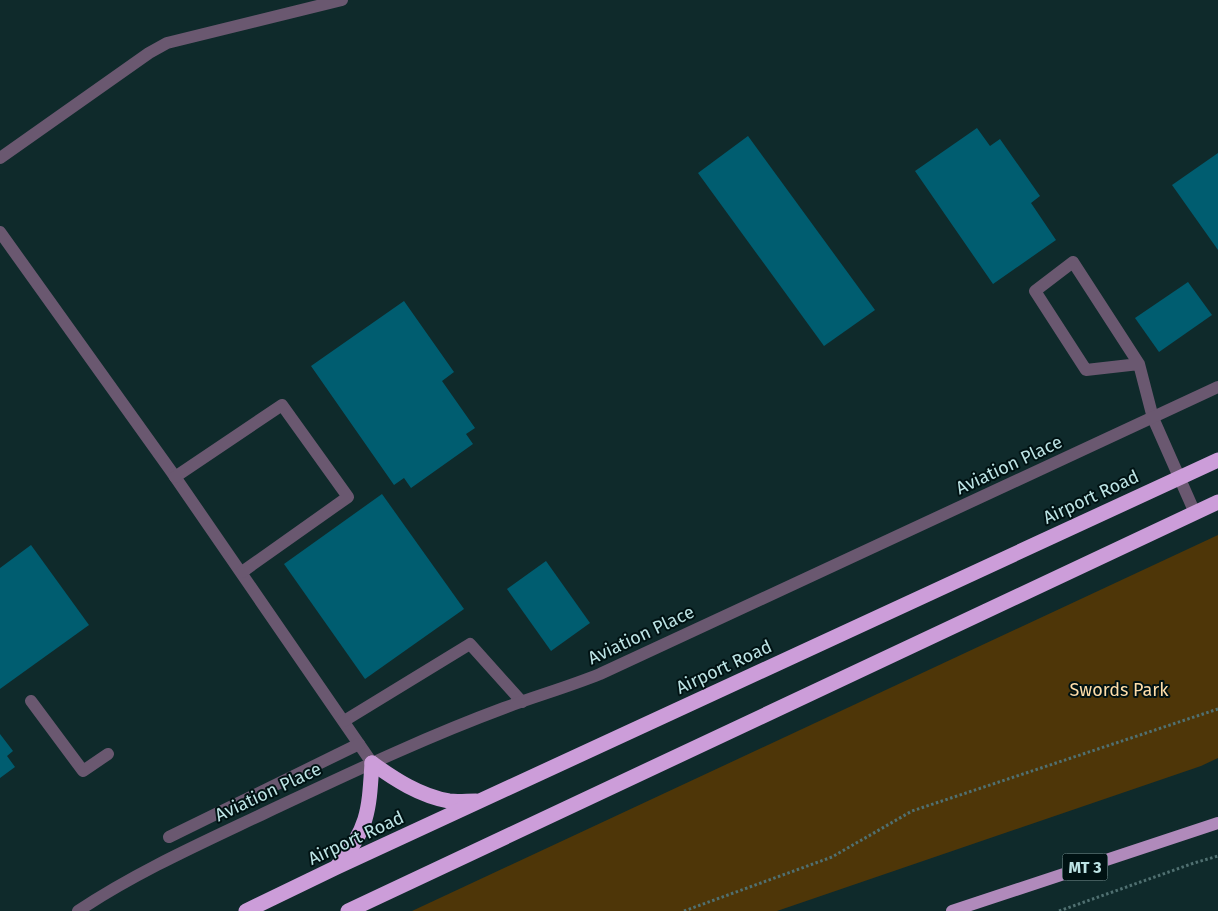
<svg xmlns="http://www.w3.org/2000/svg" width="1218" height="911" viewBox="0 0 1218 911" font-family="'Fira Sans',sans-serif">
<style>
.green{fill:#4e3608}
.building{fill:#005d70}
.lines{fill:none;stroke-linecap:round;stroke-linejoin:round}
.path{stroke:#507071;stroke-width:3;stroke-dasharray:2.5 2.5;stroke-linecap:butt}
.lane{stroke:#6a5870;stroke-width:12}
.street{stroke:#6a5870;stroke-width:12}
.primary{stroke:#b08abb;stroke-width:12}
.highway{stroke:#cc9dd9;stroke-width:15}
.labels{text-anchor:middle;stroke-width:4;stroke-linejoin:round;paint-order:stroke}
.shield{fill:#001213;stroke:#84a5a6;stroke-width:1}
.shield-label{font-size:16px;font-weight:bold;fill:#bde4e5}
.street-label{font-size:18px;fill:#bde4e5;stroke:#001213}
.park-label{font-size:18px;fill:#fedda9;stroke:#001213}
</style>
<rect width="100%" height="100%" fill="#0f2a2b"/>
<path class="green" d="M1218,535V758L1201,766L777,911H412Z"/>
<g class="building">
<path d="M977,128L990,146L1000,139L1040,196L1031,203L1056,240L993,284L915,171Z"/>
<path d="M748,136L875,310L824,346L698,173Z"/>
<path d="M1218,153V250L1172,185Z"/>
<path d="M1188,282L1212,315L1159,352L1135,318Z"/>
<path d="M404,301L454,372L442,381L475,428L466,434L473,444L411,488L404,478L394,485L311,366Z"/>
<path d="M382,494L464,609L365,679L284,564Z"/>
<path d="M31,545L89,625L0,689V568Z"/>
<path d="M546,561L590,623L551,651L507,589Z"/>
<path d="M0,734L13,751L7,756L15,767L0,778Z"/>
</g>
<g class="lines">
<g class="path">
<path d="M684,911L832,857L912,811L1218,709"/>
<path d="M1059,911L1194,863L1218,856"/>
</g>
<g class="lane">
<path d="M0,158L149,53L167,43L342,0"/>
<path d="M0,232L171,471L372,763"/>
<path d="M1139,364L1086,370L1035,291L1073,262L1139,364L1153,418"/>
<path d="M175,477L282,405L348,497L242,572"/>
<path d="M31,701L83,771L108,754"/>
<path d="M344,721L470,644L522,702"/>
<path d="M169,837L359,744"/>
</g>
<g class="street">
<path d="M1153,418L1195,513"/>
<path d="M78,911C138,871 204,842 269,811C346,775 423,738 504,708C536,696 568,687 600,674L1218,387"/>
</g>
<path class="primary" d="M952,911L1218,823"/>
<g class="highway">
<path d="M372,763C394,779 420,796 449,801C457,802 467,801 476,801"/>
<path d="M338,865C369,828 369,809 372,763"/>
<path d="M246,911L337,867L1218,460"/>
<path d="M348,911L1218,502"/>
</g>
</g>
<g class="labels">
<rect class="shield" x="1062.5" y="853.5" width="45" height="27" rx="4"/>
<g class="shield-label">
<text x="1085" y="873">MT 3</text>
</g>
<g class="street-label">
<text transform="translate(1009 465) rotate(-25)" y="6">Aviation Place</text>
<text transform="translate(1091 497) rotate(-25)" y="6">Airport Road</text>
<text transform="translate(641 635) rotate(-25)" y="6">Aviation Place</text>
<text transform="translate(724 667) rotate(-25)" y="6">Airport Road</text>
<text transform="translate(268 792) rotate(-25)" y="6">Aviation Place</text>
<text transform="translate(356 838) rotate(-25)" y="6">Airport Road</text>
</g>
<g class="park-label">
<text x="1119" y="696">Swords Park</text>
</g>
</g>
</svg>
